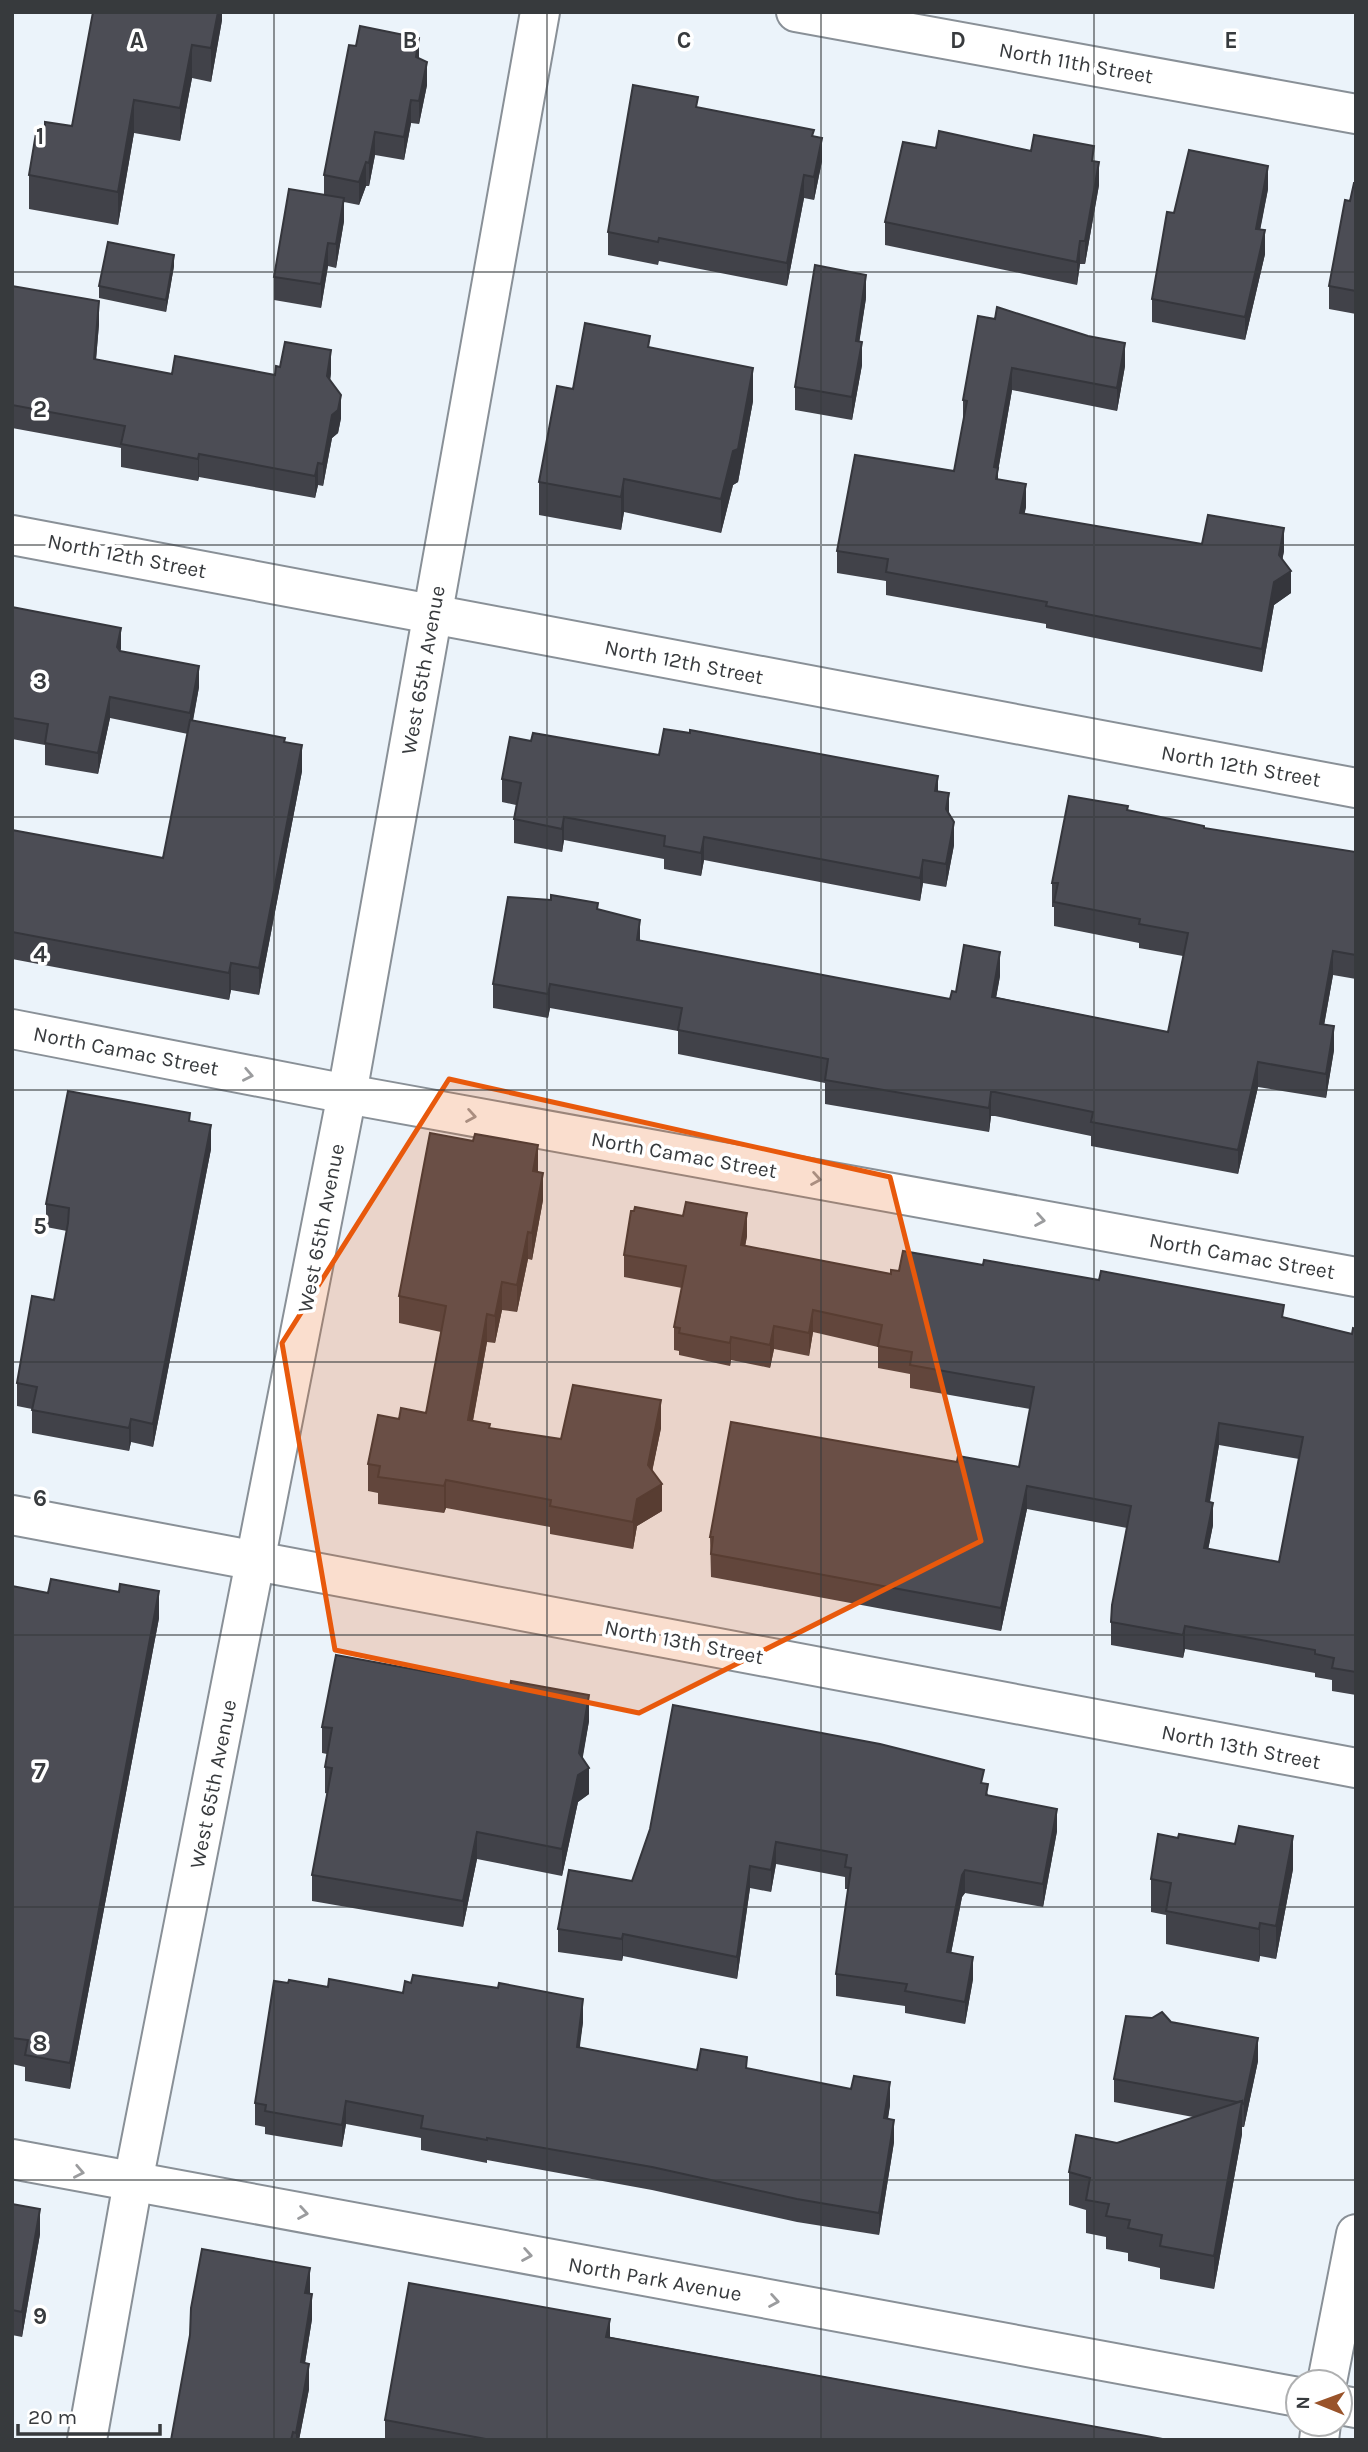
<svg xmlns="http://www.w3.org/2000/svg" width="1368" height="2452" viewBox="0 0 1368 2452" font-family="Karla,sans-serif">
<style>
.lines{fill:none;stroke-linecap:round;stroke-linejoin:round}
.minor-casing{stroke:#899097;stroke-width:42}
.minor{stroke:#fff;stroke-width:38}
.wall{fill:#414249;fill-rule:evenodd}
.shaded-wall{fill:#35363c}
.building{fill:#4c4d55;stroke:#35363c;stroke-width:2;fill-rule:evenodd}
.oneway{stroke:#9b9c9e}
.marked{fill:#e8590c;fill-opacity:0.2;stroke:#e8590c;stroke-width:5;stroke-linejoin:round}
.grid{fill:none;stroke:#373a3d;stroke-width:2;stroke-opacity:0.55}
.labels{text-anchor:middle;stroke-width:7;stroke-linejoin:round;paint-order:stroke}
.street-label{font-size:21px;fill:#373a3d;stroke:#fff}
.grid-label{font-size:23px;text-anchor:middle;font-weight:bold;fill:#373a3d;stroke:#fff;stroke-width:7;stroke-linejoin:round;paint-order:stroke}
</style>
<rect width="100%" height="100%" fill="#ebf3fa"/>
<g class="lines">
<defs>
<g id="minor">
<path d="M796,12L1356,114"/>
<path d="M12,535L1356,788"/>
<path d="M12,1029L347,1094L1356,1277"/>
<path d="M12,1515L1356,1768"/>
<path d="M12,2159L1298,2397"/>
<path d="M1327,2382L1356,2234"/>
<path d="M1340,2405L1356,2408"/>
<path d="M87,2440L133,2182L347,1094L540,12"/>
<path d="M1319,2440L1321,2424"/>
</g>
</defs>
<use href="#minor" class="minor-casing"/>
<use href="#minor" class="minor"/>
</g>
<g class="wall">
<path d="M222,12V20L211,82L192,78L180,141L134,133L118,225L29,209V175L45,128L72,126Z"/>
<path d="M419,59L427,85L419,124L411,123L404,160L375,155L369,186H366L359,205L344,202V221L336,268L328,266L321,308L274,300V277L324,194V175Z"/>
<path d="M698,108L814,136L822,161L814,200L804,198L787,286L659,261L658,265L608,255V232Z"/>
<path d="M936,148L1031,151L1094,161L1099,185L1085,264H1080L1077,285L885,245V222Z"/>
<path d="M1356,183V314L1329,309V286L1350,201Z"/>
<path d="M1268,189L1260,229L1265,254L1245,340L1152,322V299L1174,213Z"/>
<path d="M174,266L166,312L99,298V286Z"/>
<path d="M12,286L99,324L96,360L172,374L275,375L331,373L330,381L341,418L338,433L332,438L323,486L318,485L315,498L199,477L198,481L121,467V448L12,428Z"/>
<path d="M866,298L859,342L862,365L852,420L795,410V387Z"/>
<path d="M978,316L1125,366L1117,411L1012,390L998,471V479L1026,507L1024,514L1202,544L1284,551L1282,560L1291,593L1274,605L1262,672L1046,628V624L886,595V581L837,573V551L954,471L963,422V400Z"/>
<path d="M650,347L753,401L738,482L733,485L721,533L624,512L621,530L539,515V482L573,389Z"/>
<path d="M12,607L120,651L199,687L193,721L285,742L302,771L259,995L231,990L229,1000L12,959V830L163,858L188,734L110,718L98,774L45,765V745L12,739Z"/>
<path d="M531,741L659,755L938,791L949,814L954,845L946,887L923,883L920,901L704,860L701,876L664,869V859L564,840L562,852L514,843V819L516,805L502,802V779Z"/>
<path d="M1128,810L1204,828L1356,852V979L1333,975L1324,1025L1334,1050L1326,1098L1258,1087L1238,1174L1091,1146V1136L995,1116H991L989,1132L825,1104V1083L678,1054V1031L550,1008L548,1018L493,1008V984L598,909L640,941L950,999L956,992L1000,976L996,997L1168,1032L1183,956L1139,948V943L1054,926V907H1052V883Z"/>
<path d="M190,1121L211,1149L153,1447L131,1442L129,1451L32,1433V1409L17,1406V1383L54,1300L67,1231L46,1227V1204Z"/>
<path d="M538,1172L543,1200L532,1260L528,1259L517,1312L502,1310L495,1343L487,1342L473,1421L490,1428L561,1439L661,1428L652,1471L662,1511L637,1526L633,1549L550,1534V1527L446,1508L444,1513L378,1504V1493L368,1491V1464L399,1419L426,1413L441,1332L399,1323V1296Z"/>
<path d="M683,1216L747,1236L745,1246L891,1274L1284,1317L1352,1334L1356,1329V1695L1332,1691V1680L1315,1677V1673L1185,1649L1183,1658L1111,1645V1622L1127,1528L1027,1509L1001,1631L711,1577L710,1537L957,1462L1019,1467L1030,1409L910,1388V1374L878,1368V1347L813,1332L809,1356L774,1349L770,1368L731,1360L730,1366L679,1355V1351L674,1350V1327L682,1288L624,1277V1255ZM1219,1445L1299,1459L1279,1562L1208,1549L1213,1525L1210,1502Z"/>
<path d="M12,1586L159,1618L70,2089L25,2081V2067L12,2064Z"/>
<path d="M589,1721L582,1759L589,1794L578,1802L562,1876L477,1859L463,1927L312,1901V1875L328,1794L325,1793V1767L327,1754L322,1753V1727Z"/>
<path d="M984,1783L988,1795L1057,1831L1043,1907L965,1893L962,1897L951,1953L973,1979L965,2024L905,2013V2006L836,1996V1974L848,1889H845V1877L776,1864L771,1892L750,1888L737,1979L623,1956L622,1961L558,1952V1929L632,1881Z"/>
<path d="M1293,1869L1276,1959L1260,1956L1259,1962L1166,1944V1915L1151,1912V1879Z"/>
<path d="M288,1983L403,1993L583,2022L579,2048L697,2070L747,2068L890,2105L888,2119L894,2142L879,2235L797,2222L652,2190L487,2160V2163L421,2150V2138L346,2124L342,2147L265,2134V2127L255,2125V2103Z"/>
<path d="M1171,2022L1258,2061L1244,2127H1242V2134L1214,2289L1160,2279V2268L1128,2261V2253L1106,2249V2237L1086,2233V2210L1069,2205V2172L1117,2143L1193,2117L1114,2102V2079Z"/>
<path d="M12,2204L40,2234L22,2337L12,2335Z"/>
<path d="M310,2294L312,2319L305,2363L309,2389L299,2440H171Z"/>
<path d="M610,2337L1168,2440H385V2420Z"/>
</g>
<g class="shaded-wall">
<path d="M218,12H222V20L211,82V48Z"/>
<path d="M419,38V61L416,57Z"/>
<path d="M192,45V78L180,141V108Z"/>
<path d="M427,62V85L419,124V101Z"/>
<path d="M134,100V133L118,225V192Z"/>
<path d="M411,100V123L404,160V137Z"/>
<path d="M375,132V155L369,186V163Z"/>
<path d="M822,138V161L814,200V177Z"/>
<path d="M366,162V186L359,205V182Z"/>
<path d="M1099,162V185L1085,264V241Z"/>
<path d="M1268,166V189L1256,252V229Z"/>
<path d="M804,175V198L787,286V263Z"/>
<path d="M344,198V221L336,268V244Z"/>
<path d="M1265,230V254L1245,340V317Z"/>
<path d="M1080,241V264L1077,285V262Z"/>
<path d="M328,243V266L321,308V284Z"/>
<path d="M174,255V266L166,312V300Z"/>
<path d="M866,275V298L856,364V341Z"/>
<path d="M99,301V324L94,382V359Z"/>
<path d="M862,342V365L852,420V397Z"/>
<path d="M1125,343V366L1117,411V388Z"/>
<path d="M331,350V373L327,399V376Z"/>
<path d="M753,368V401L738,482L733,485L721,533V499Z"/>
<path d="M1012,368V390L998,471V490L994,467Z"/>
<path d="M341,395V418L338,433L332,438L323,486V464L332,415Z"/>
<path d="M199,454V477L198,481V459Z"/>
<path d="M318,463V485L315,498V476Z"/>
<path d="M624,479V512L621,530V497Z"/>
<path d="M1026,484V507L1020,536V513Z"/>
<path d="M1284,528V551L1279,578V555Z"/>
<path d="M1291,571V593L1274,605L1262,672V649L1274,582Z"/>
<path d="M121,628V649L117,669V647Z"/>
<path d="M199,666V687L190,735V713Z"/>
<path d="M110,697V718L98,774V753Z"/>
<path d="M302,745V771L259,995V968Z"/>
<path d="M938,776V799L935,791Z"/>
<path d="M949,793V816L946,809Z"/>
<path d="M564,817V840L562,852V829Z"/>
<path d="M954,822V845L946,887V864Z"/>
<path d="M704,837V860L701,876V853Z"/>
<path d="M923,860V883L920,901V878Z"/>
<path d="M640,920V944L637,940Z"/>
<path d="M1333,951V975L1320,1048V1024Z"/>
<path d="M1000,952V976L992,1021V997Z"/>
<path d="M231,963V990L229,1000V973Z"/>
<path d="M550,984V1008L548,1018V994Z"/>
<path d="M1334,1026V1050L1326,1098V1074Z"/>
<path d="M1258,1062V1087L1238,1174V1150Z"/>
<path d="M991,1092V1116L989,1132V1108Z"/>
<path d="M211,1125V1149L153,1447V1424Z"/>
<path d="M538,1145V1172L533,1171Z"/>
<path d="M543,1173V1200L532,1260V1233Z"/>
<path d="M747,1213V1236L741,1268V1245Z"/>
<path d="M528,1232V1259L517,1312V1285Z"/>
<path d="M502,1282V1310L495,1343V1316Z"/>
<path d="M813,1310V1332L809,1356V1333Z"/>
<path d="M487,1314V1342L468,1447V1420Z"/>
<path d="M774,1326V1349L770,1368V1345Z"/>
<path d="M731,1337V1360L730,1366V1343Z"/>
<path d="M661,1400V1428L648,1492V1465Z"/>
<path d="M131,1419V1442L129,1451V1428Z"/>
<path d="M1219,1423V1445L1206,1524V1501Z"/>
<path d="M446,1480V1508L444,1513V1486Z"/>
<path d="M662,1484V1511L637,1526L633,1549V1522L637,1499Z"/>
<path d="M1027,1486V1509L1001,1631V1608Z"/>
<path d="M1213,1503V1525L1204,1571V1548Z"/>
<path d="M159,1591V1618L70,2089V2063Z"/>
<path d="M1185,1626V1649L1183,1658V1635Z"/>
<path d="M589,1695V1721L580,1774L589,1768V1794L578,1802L562,1876V1849Z"/>
<path d="M1057,1809V1831L1043,1907V1884Z"/>
<path d="M477,1832V1859L463,1927V1901Z"/>
<path d="M1293,1836V1869L1276,1959V1926Z"/>
<path d="M776,1842V1864L771,1892V1870Z"/>
<path d="M750,1866V1888L737,1979V1957Z"/>
<path d="M965,1870V1893L962,1897L947,1974V1952L962,1875Z"/>
<path d="M1260,1923V1956L1259,1962V1929Z"/>
<path d="M623,1934V1956L622,1961V1939Z"/>
<path d="M973,1957V1979L965,2024V2002Z"/>
<path d="M583,1999V2022L577,2070V2047Z"/>
<path d="M1258,2038V2061L1244,2127V2104Z"/>
<path d="M890,2082V2105L884,2140V2118Z"/>
<path d="M346,2101V2124L342,2147V2125Z"/>
<path d="M1242,2101V2134L1214,2289V2256Z"/>
<path d="M894,2120V2142L879,2235V2213Z"/>
<path d="M40,2209V2234L22,2337V2312Z"/>
<path d="M310,2268V2294L305,2293Z"/>
<path d="M312,2294V2319L301,2387V2362Z"/>
<path d="M610,2319V2344L606,2337Z"/>
<path d="M309,2364V2389L299,2440H296V2433Z"/>
</g>
<g class="building">
<path d="M93,12H218L211,48L192,45L180,108L134,100L118,192L29,175L37,127L45,128V122L72,126Z"/>
<path d="M360,26L419,38L416,57L427,62L419,101L411,100L404,137L375,132L369,163L366,162L359,182L324,175L349,45L356,46Z"/>
<path d="M633,85L698,97L696,107L814,130L812,136L822,138L814,177L804,175L787,263L659,238L658,242L608,232Z"/>
<path d="M939,131L1031,151L1034,135L1094,146L1092,161L1099,162L1085,241H1080L1077,262L885,222L903,142L936,148Z"/>
<path d="M1189,150L1268,166L1256,229L1265,230L1245,317L1152,299L1167,212L1174,213Z"/>
<path d="M1354,183H1356V291L1329,286L1345,200L1350,201Z"/>
<path d="M289,189L344,198L336,244L328,243L321,284L274,277Z"/>
<path d="M108,242L174,255L166,300L99,286Z"/>
<path d="M815,265L866,275L856,341L862,342L852,397L795,387Z"/>
<path d="M12,286L99,301L94,359L172,374L175,356L275,375L276,366L280,367L285,342L331,350L327,376L341,395L338,410L332,415L323,464L318,463L315,476L199,454L198,459L121,444L125,426L12,405Z"/>
<path d="M997,307L1088,336L1125,343L1117,388L1012,368L994,467L998,468L996,479L1026,484L1020,513L1202,544L1208,515L1284,528L1279,555L1291,571L1274,582L1262,649L1046,606L1047,602L886,572L888,559L837,551L855,455L954,471L967,401L963,400L978,316L995,319Z"/>
<path d="M585,323L650,336L648,347L753,368L738,449L733,451L721,499L624,479L621,497L539,482L557,386L573,389Z"/>
<path d="M12,607L121,628L117,647L120,651L199,666L190,713L110,697L98,753L45,743L48,724L12,718Z"/>
<path d="M190,720L285,738L284,742L302,745L259,968L231,963L229,973L12,932V830L163,858Z"/>
<path d="M664,729L690,733V730L938,776L935,791L949,793L946,809L954,822L946,864L923,860L920,878L704,837L701,853L664,846L665,836L564,817L562,829L514,819L521,783L502,779L510,737L531,741L533,733L659,755Z"/>
<path d="M1069,796L1128,806L1127,810L1204,826V828L1356,852V955L1333,951L1320,1024L1334,1026L1326,1074L1258,1062L1238,1150L1091,1122L1093,1112L995,1092H991L989,1108L825,1080L828,1059L678,1030L682,1008L550,984L548,994L493,984L508,897L551,900V895L598,903L597,909L640,920L637,940L950,999L952,991L956,992L964,945L1000,952L992,997L1168,1032L1188,933L1139,924L1140,919L1054,902L1058,883H1052Z"/>
<path d="M68,1091L190,1113L189,1121L211,1125L153,1424L131,1419L129,1428L32,1410L37,1387L17,1383L32,1296L54,1300L68,1223L69,1208L46,1204Z"/>
<path d="M430,1133L473,1141L475,1134L538,1145L533,1171L543,1173L532,1233L528,1232L517,1285L502,1282L495,1316L487,1314L468,1420L490,1424L489,1428L561,1439L573,1385L661,1400L648,1465L662,1484L637,1499L633,1522L550,1506L551,1500L446,1480L444,1486L378,1477L380,1466L368,1464L378,1415L399,1419L401,1408L426,1413L446,1306L399,1296Z"/>
<path d="M686,1202L747,1213L741,1245L891,1274V1270L899,1271L903,1251L983,1265L984,1260L1099,1280L1101,1271L1284,1305L1282,1317L1352,1334L1353,1328L1356,1329V1672L1332,1668L1334,1658L1315,1654V1650L1185,1626L1183,1635L1111,1622L1112,1605L1131,1506L1027,1486L1001,1608L711,1554L713,1537H710L731,1422L957,1462L958,1456L1019,1467L1034,1387L910,1365L912,1352L878,1346L882,1325L813,1310L809,1333L774,1326L770,1345L731,1337L730,1343L679,1333L680,1328L674,1327L686,1266L624,1255L631,1211H634L635,1207L683,1216ZM1219,1423L1303,1437L1279,1562L1204,1548L1213,1503L1206,1501Z"/>
<path d="M51,1579L119,1592L120,1584L159,1591L70,2063L25,2055L28,2040L12,2038V1586L48,1593Z"/>
<path d="M336,1655L510,1687L511,1681L589,1695L579,1753L589,1768L578,1775L562,1849L477,1832L463,1901L312,1875L332,1768L325,1767L332,1728L322,1727Z"/>
<path d="M673,1705L880,1744L984,1770L981,1783L988,1784L986,1795L1057,1809L1043,1884L965,1870L962,1875L947,1952L973,1957L965,2002L905,1991L907,1984L836,1974L851,1868L845,1867L847,1855L776,1842L771,1870L750,1866L737,1957L623,1934L622,1939L558,1929L569,1870L632,1881L650,1829Z"/>
<path d="M1239,1826L1293,1836L1276,1926L1260,1923L1259,1929L1166,1911L1171,1883L1151,1879L1158,1834L1178,1838L1179,1834L1235,1844Z"/>
<path d="M413,1975L498,1988L499,1983L583,1999L577,2047L697,2070L701,2049L747,2057L746,2068L851,2089L854,2076L890,2082L884,2118L894,2120L879,2213L797,2199L652,2167L487,2138V2140L421,2128L423,2116L346,2101L342,2125L265,2111L266,2105L255,2103L274,1981L288,1983L289,1980L328,1987L329,1979L403,1993L405,1981L411,1983Z"/>
<path d="M1162,2012L1171,2022L1258,2038L1244,2104L1242,2103V2101L1237,2102L1114,2079L1126,2016L1152,2018Z"/>
<path d="M1242,2101L1214,2256L1160,2246L1162,2235L1128,2228L1130,2220L1106,2216L1109,2204L1086,2200L1090,2178L1069,2172L1076,2135L1117,2143Z"/>
<path d="M12,2204L40,2209L22,2312L12,2310Z"/>
<path d="M202,2249L310,2268L305,2293L312,2294L301,2362L309,2364L296,2433L293,2432L291,2440H171L190,2335L191,2308Z"/>
<path d="M409,2283L610,2319L606,2337L1168,2440H491L385,2420Z"/>
</g>
<defs><path id="oneway-chevron" d="M-2-3.5L2.5 0L-2 3.5" fill="none" stroke-width="1.6" stroke-linecap="round" stroke-linejoin="round" transform="scale(1.75)"/></defs>
<g class="oneway">
<use href="#oneway-chevron" transform="translate(248 1075) rotate(11)"/>
<use href="#oneway-chevron" transform="translate(471 1116) rotate(10)"/>
<use href="#oneway-chevron" transform="translate(816 1179) rotate(10)"/>
<use href="#oneway-chevron" transform="translate(1040 1220) rotate(10)"/>
<use href="#oneway-chevron" transform="translate(79 2172) rotate(11)"/>
<use href="#oneway-chevron" transform="translate(303 2213) rotate(10)"/>
<use href="#oneway-chevron" transform="translate(527 2255) rotate(10)"/>
<use href="#oneway-chevron" transform="translate(774 2301) rotate(10)"/>
</g>
<path class="marked" d="M449,1079L890,1177L981,1541L639,1713L335,1650L282,1343Z"/>
<path class="grid" d="M274,12V2440M547,12V2440M821,12V2440M1094,12V2440M12,272H1356M12,545H1356M12,817H1356M12,1090H1356M12,1362H1356M12,1635H1356M12,1907H1356M12,2180H1356"/>
<g class="labels">
<g class="street-label">
<text transform="translate(1076 63) rotate(10)" y="7">North 11th Street</text>
<text transform="translate(127 556) rotate(11)" y="7">North 12th Street</text>
<text transform="translate(684 662) rotate(11)" y="7">North 12th Street</text>
<text transform="translate(423 670) rotate(-80)" y="7">West 65th Avenue</text>
<text transform="translate(1241 766) rotate(10)" y="7">North 12th Street</text>
<text transform="translate(126 1051) rotate(11)" y="7">North Camac Street</text>
<text transform="translate(684 1155) rotate(10)" y="7">North Camac Street</text>
<text transform="translate(321 1228) rotate(-79)" y="7">West 65th Avenue</text>
<text transform="translate(1242 1256) rotate(10)" y="7">North Camac Street</text>
<text transform="translate(684 1642) rotate(11)" y="7">North 13th Street</text>
<text transform="translate(1241 1747) rotate(11)" y="7">North 13th Street</text>
<text transform="translate(213 1784) rotate(-79)" y="7">West 65th Avenue</text>
<text transform="translate(655 2279) rotate(10)" y="7">North Park Avenue</text>
</g>
</g>
<g class="grid-label">
<text x="137" y="48">A</text>
<text x="410" y="48">B</text>
<text x="684" y="48">C</text>
<text x="958" y="48">D</text>
<text x="1231" y="48">E</text>
<text x="40" y="144">1</text>
<text x="40" y="417">2</text>
<text x="40" y="689">3</text>
<text x="40" y="962">4</text>
<text x="40" y="1234">5</text>
<text x="40" y="1506">6</text>
<text x="40" y="1779">7</text>
<text x="40" y="2051">8</text>
<text x="40" y="2324">9</text>
</g>
<rect width="1368" height="2452" fill="none" stroke="#373a3d" stroke-width="28"/>
<g transform="translate(1319 2403) rotate(271)"><circle r="33" fill="#ffffff" stroke="#afb0b1" stroke-width="2"/>
<path d="M0-5L12 26L0 18L-12 26Z" fill="#99532a"/>
<text y="-10" font-size="19" font-weight="bold" text-anchor="middle" fill="#373a3d">N</text>
</g>
<path d="M18 2424v10h142v-10" fill="none" stroke="#373a3d" stroke-width="3.5"/>
<text x="28" y="2424" font-size="21" fill="#373a3d" stroke="#ffffff" stroke-width="5" paint-order="stroke">20 m</text>
</svg>
